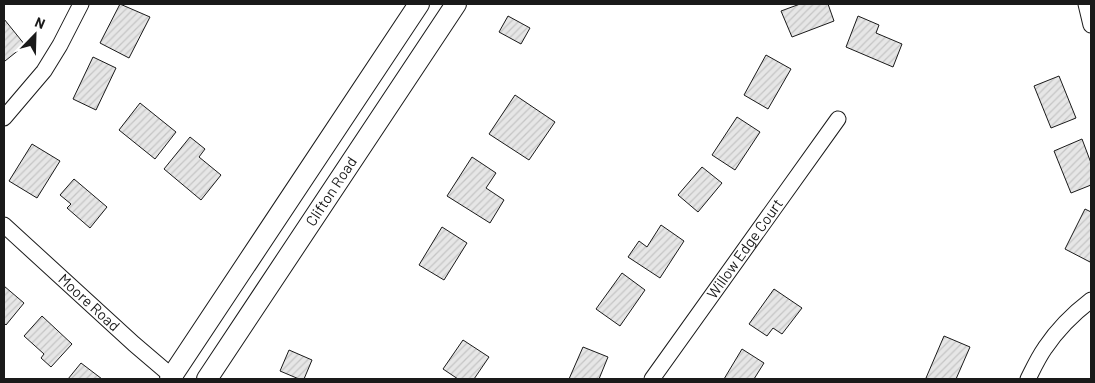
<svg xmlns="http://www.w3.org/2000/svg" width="1095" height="383" viewBox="0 0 1095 383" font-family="Barlow,sans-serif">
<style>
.building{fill:url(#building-hatch);stroke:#1a1a1a}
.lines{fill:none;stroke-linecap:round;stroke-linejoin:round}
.street-casing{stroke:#1a1a1a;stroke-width:17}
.secondary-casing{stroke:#1a1a1a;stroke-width:22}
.street{stroke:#fff;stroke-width:15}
.secondary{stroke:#fff;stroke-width:20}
.labels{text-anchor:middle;stroke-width:4;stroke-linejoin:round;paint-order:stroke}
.street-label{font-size:15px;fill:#1a1a1a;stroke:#fff}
</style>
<defs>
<pattern id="building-hatch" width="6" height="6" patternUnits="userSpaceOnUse" patternTransform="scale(1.25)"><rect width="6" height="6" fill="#e6e6e6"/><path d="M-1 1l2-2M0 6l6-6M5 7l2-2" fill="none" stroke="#c5c5c5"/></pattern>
</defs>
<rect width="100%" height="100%" fill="#fff"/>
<g class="building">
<path d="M120,4L150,17L129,58L100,43Z"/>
<path d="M800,4H828L834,21L792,37L781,11Z"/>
<path d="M508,16L530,28L521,44L499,32Z"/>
<path d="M858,16L879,25L876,33L902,44L893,67L846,47Z"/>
<path d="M4,19L25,45L5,61L4,59Z"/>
<path d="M766,55L791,69L768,109L744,95Z"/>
<path d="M93,57L116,68L96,110L73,99Z"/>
<path d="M1059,76L1076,118L1051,128L1034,86Z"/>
<path d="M515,95L555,122L529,160L489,134Z"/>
<path d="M140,103L176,132L155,159L119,130Z"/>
<path d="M737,117L760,132L735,170L712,155Z"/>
<path d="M190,137L205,149L199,157L221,175L201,200L164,169Z"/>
<path d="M1082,139L1091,163V185L1071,193L1054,151Z"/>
<path d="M32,144L60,161L37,198L9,181Z"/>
<path d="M472,157L496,173L486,188L504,200L490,223L447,196Z"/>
<path d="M702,167L722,183L698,212L678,195Z"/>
<path d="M74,179L107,207L90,228L67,208L71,204L60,195Z"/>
<path d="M1085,209L1091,212V259L1090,262L1065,249Z"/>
<path d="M661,225L684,241L660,278L628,257L639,241L647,247Z"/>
<path d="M442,227L467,243L444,280L419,265Z"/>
<path d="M622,273L645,290L620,326L596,309Z"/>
<path d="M4,286L24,303L6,325L4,323Z"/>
<path d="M774,289L802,308L782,334L773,328L767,336L749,324Z"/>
<path d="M42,316L72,344L51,367L41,358L44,354L24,336Z"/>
<path d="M944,336L970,347L956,379H929L926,378Z"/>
<path d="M463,340L489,357L474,379H458L443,369Z"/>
<path d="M583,347L608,357L599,379H569Z"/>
<path d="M742,349L764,363L754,379H724Z"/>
<path d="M289,350L312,360L304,379H299L280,371Z"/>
<path d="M81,363L102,379H68Z"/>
</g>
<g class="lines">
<defs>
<g id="street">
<path d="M1086,4L1091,25"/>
<path d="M4,118L44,71L60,45L81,4"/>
<path id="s1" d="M4,225L134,344L175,379"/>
<path id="s2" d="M652,379L838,119"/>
<path d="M1028,379C1033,369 1038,358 1045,348C1057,330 1074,313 1091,300"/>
</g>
<g id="secondary">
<path d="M170,379L419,4"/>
<path id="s3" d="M207,379L456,4"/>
</g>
</defs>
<use href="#street" class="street-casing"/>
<use href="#secondary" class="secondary-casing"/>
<use href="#street" class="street"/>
<use href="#secondary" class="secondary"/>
</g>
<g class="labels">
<g class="street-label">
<text dy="5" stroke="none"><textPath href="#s3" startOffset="225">Clifton Road</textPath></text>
<text dy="5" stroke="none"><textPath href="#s2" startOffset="160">Willow Edge Court</textPath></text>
<text dy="5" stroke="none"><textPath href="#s1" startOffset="115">Moore Road</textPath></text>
</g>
</g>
<rect width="1095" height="383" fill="none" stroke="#1a1a1a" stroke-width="10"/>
<g transform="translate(35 35) rotate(23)" stroke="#ffffff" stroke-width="4" paint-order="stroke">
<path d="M0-4L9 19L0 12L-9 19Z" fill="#1a1a1a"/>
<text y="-8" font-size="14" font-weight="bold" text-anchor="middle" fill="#1a1a1a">N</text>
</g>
</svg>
